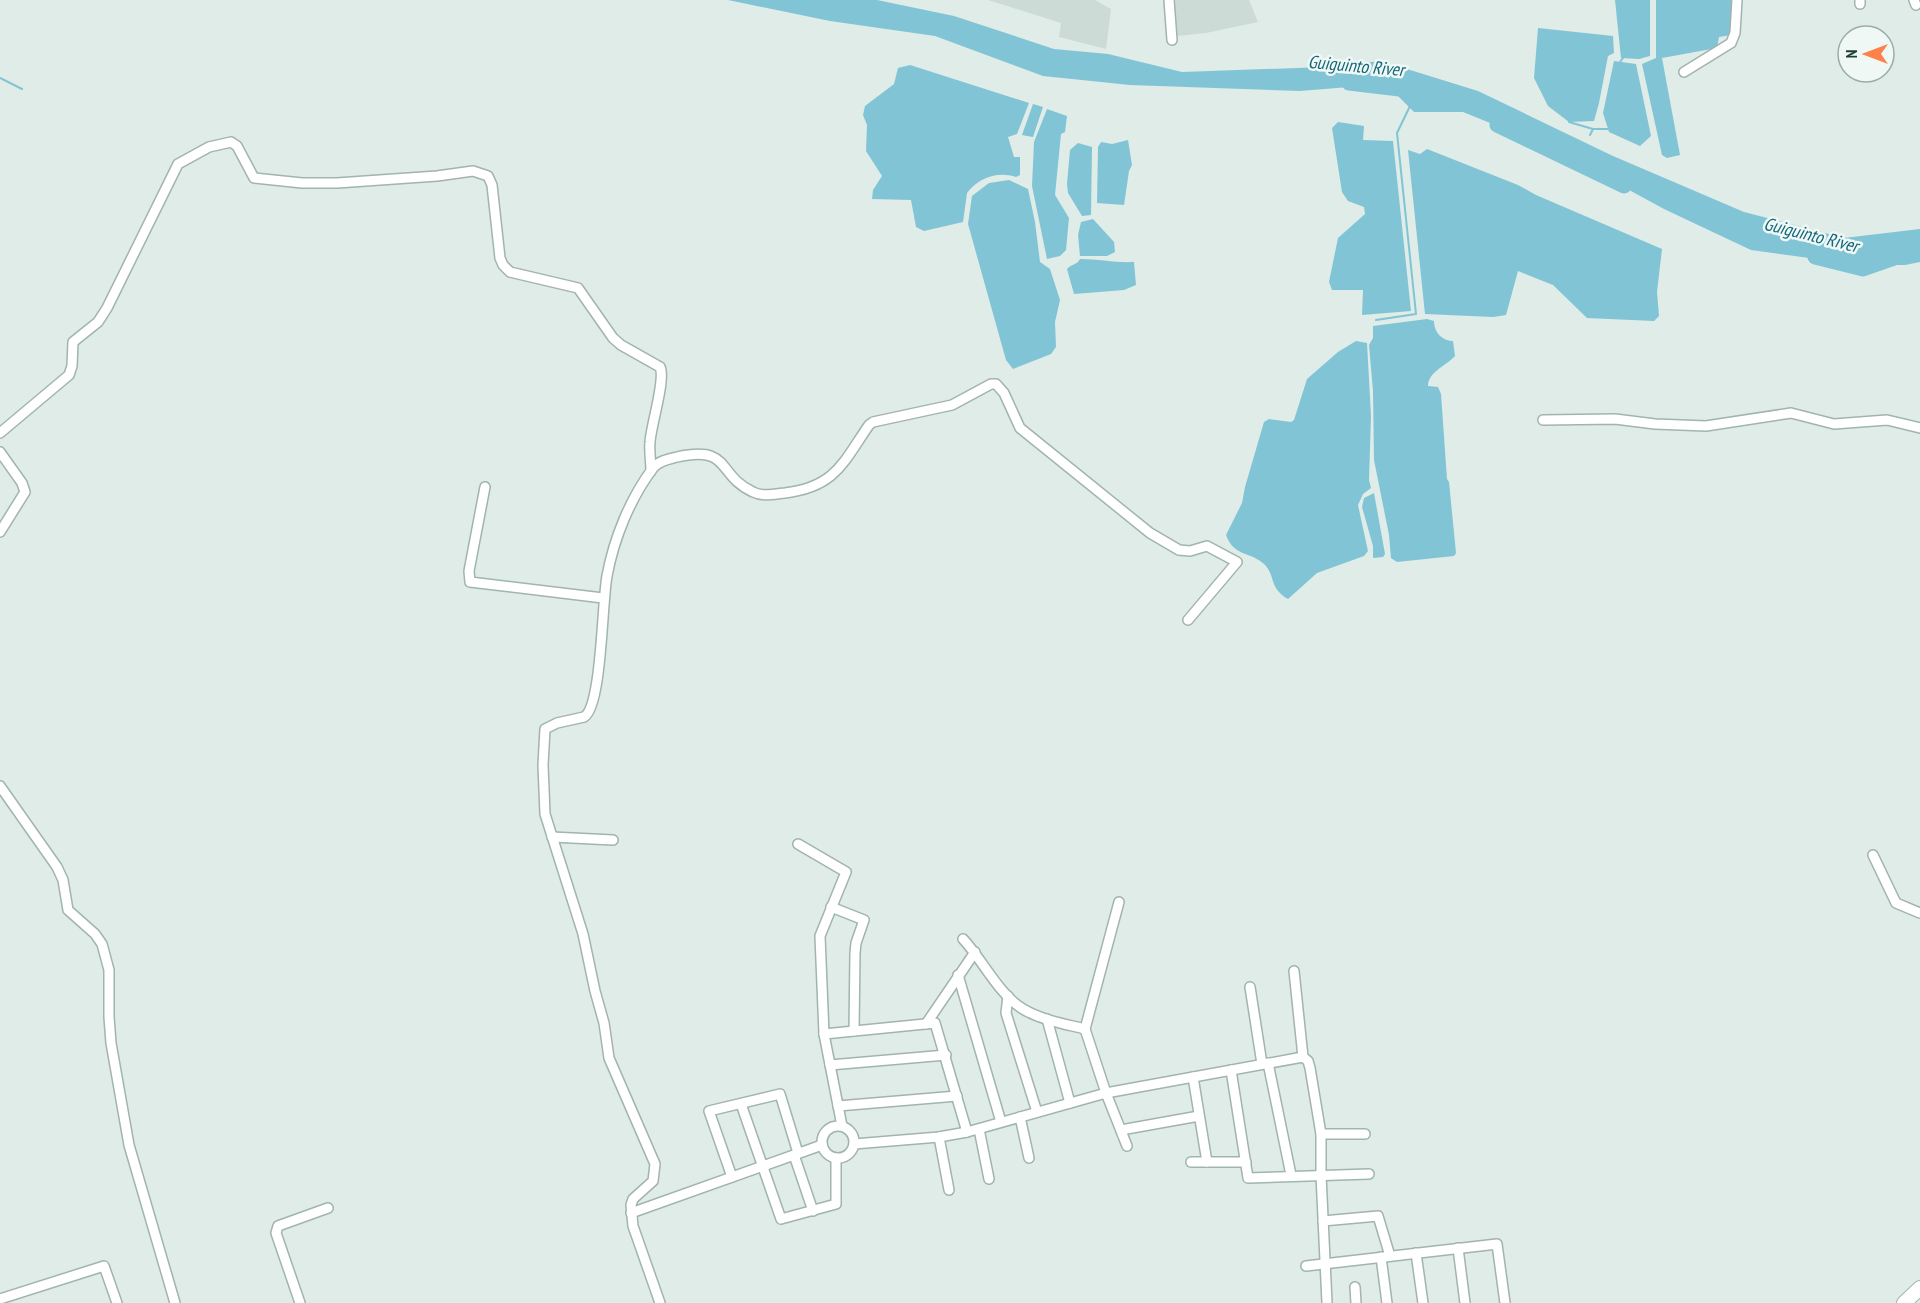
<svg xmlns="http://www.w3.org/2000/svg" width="1920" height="1303" viewBox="0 0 1920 1303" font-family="'PT Sans Narrow',sans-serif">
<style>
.built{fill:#cddbd6}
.water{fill:#81c4d6}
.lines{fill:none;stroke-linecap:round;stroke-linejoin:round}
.stream{stroke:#81c4d6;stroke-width:2}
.river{stroke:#81c4d6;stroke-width:15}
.minor-casing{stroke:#a1b4ae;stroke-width:12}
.secondary-casing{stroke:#9cb8b0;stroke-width:16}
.minor{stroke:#fff;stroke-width:9}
.secondary{stroke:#fff;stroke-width:14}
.labels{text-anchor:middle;stroke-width:5;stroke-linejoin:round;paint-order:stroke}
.water-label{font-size:18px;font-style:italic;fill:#14667d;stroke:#eff8f4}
</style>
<rect width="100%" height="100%" fill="#dfece7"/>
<g class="built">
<path d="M988,0H1095L1111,9L1106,49L1059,37L1061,23Z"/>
<path d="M1174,0H1249L1258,22L1206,33L1177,36Z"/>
</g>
<g class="water">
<path d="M728,0H877L954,16L1054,49L1108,54L1182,72L1325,67L1381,61L1478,91L1613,156L1744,212L1844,238L1920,229V262L1905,265H1860L1751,250L1664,209L1554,149L1463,112H1414L1386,84L1300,91L1130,85L1043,76L935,36L830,21Z"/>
<path d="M1615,0H1650V56L1639,59L1621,58Z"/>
<path d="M1656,0H1734L1731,35L1719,37L1717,48L1662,58L1680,155L1667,158L1662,155L1642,64L1656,58Z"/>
<path d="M1538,28L1613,36L1614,53L1608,56L1599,103L1594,121L1569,122L1548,106L1534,78Z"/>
<path d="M1614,61L1636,64L1651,136L1640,146L1609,132L1603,113Z"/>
<path d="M910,65L1029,103L1017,134L1008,137L1014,157H1020V175L1016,177C998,171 979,177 967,193L963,222L924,231L916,227L911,200L872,199L873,190L882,176L866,151L867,125L863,115L865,106L894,84L898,68Z"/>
<path d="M1033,104L1043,107L1033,137L1022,135Z"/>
<path d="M1047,109L1067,116L1065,132L1061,134L1055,195L1069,218L1066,250L1060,256L1047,259L1032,186L1034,142Z"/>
<path d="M1338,122L1364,126L1363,140L1393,141L1411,311L1362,315L1363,290H1332L1329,282L1338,238L1365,214L1364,207L1348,201L1342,192L1332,128Z"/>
<path d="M1128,140L1132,165L1129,171L1124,205L1097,203L1098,147L1101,142L1112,144Z"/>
<path d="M1078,143L1092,147L1091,215L1082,216L1068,193L1067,184L1070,150Z"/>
<path d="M1427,149L1518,185L1536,195L1662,249L1657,292L1659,316L1654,321L1587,318L1553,285L1518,271L1506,315L1493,317L1425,314L1408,150L1420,154Z"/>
<path d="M1009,180L1028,189L1035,222L1040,262L1050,269L1060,300L1055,322L1056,347L1051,354L1013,369L1006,360L968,224L972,196L989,183Z"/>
<path d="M1093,219L1114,242L1115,252L1107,256H1080L1078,235L1081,222Z"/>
<path d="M1080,259C1099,259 1116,263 1134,262L1136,285L1124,290L1074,294L1067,269C1071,264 1077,265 1080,259Z"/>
<path d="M1427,319L1434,321C1434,332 1442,341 1453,341L1455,356C1446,366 1428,372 1428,386L1438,387L1441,394L1447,479L1449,482L1456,553L1454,556L1397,562L1391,558L1389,535L1374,460L1373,391L1369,345L1373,338V326Z"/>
<path d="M1356,341L1367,343L1371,416L1369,480L1371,488L1363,494L1358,505L1368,551L1364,556L1317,573L1288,599C1268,587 1276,575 1264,564C1250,551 1234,557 1226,535L1242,503L1245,487L1264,422L1269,419L1291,422L1294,420L1307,379L1338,352Z"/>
<path d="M1374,493L1385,554L1383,557L1373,558V546L1362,507L1364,498Z"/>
</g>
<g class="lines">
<g class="stream">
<path d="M1620,62L1623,58"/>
<path d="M0,78L22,89"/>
<path d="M1569,122L1593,129H1608"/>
<path d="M1590,135L1593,129"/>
<path d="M1376,320L1416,314L1397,133L1410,106"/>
</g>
<g class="river">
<path d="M1349,83L1408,90"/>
<path d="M1497,125L1624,186"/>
<path d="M1815,257L1863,269L1920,249"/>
</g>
<defs>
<g id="minor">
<path d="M1169,0L1172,40"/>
<path d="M1860,0V4"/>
<path d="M1914,0L1916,5"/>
<path d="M1684,72L1731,43L1735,33L1737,0"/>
<path d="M1543,420L1615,419L1655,424L1706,426L1791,413L1834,424L1887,420L1920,428"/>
<path d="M0,433L69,375L72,366L73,342L98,322L107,308L178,164L209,147L231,142L237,146L254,178L302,183H337L437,176L473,171L488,176L492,185L500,258L503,265L510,272L578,288L613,338L621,345L660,367C666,379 651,425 650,442C649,451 651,462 651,471"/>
<path d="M0,452L22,483L25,492L0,532"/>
<path d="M485,487L469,571L470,582L603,598"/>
<path d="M0,786L57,867L63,880L68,910L95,934L102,944L109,970V1017L111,1043L129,1145L175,1303"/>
<path d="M552,837L613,840"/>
<path d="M798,844L846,872L820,936L824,1034L842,1126"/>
<path d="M1873,855L1896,903L1920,913"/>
<path d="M1119,902L1085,1029L1106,1093L1127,1146"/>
<path d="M831,907L864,920L856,943L855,953L854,1031"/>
<path d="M963,939C982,959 999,995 1023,1009C1041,1020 1065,1024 1085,1029"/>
<path d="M1294,971L1303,1057L1308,1061L1310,1068L1321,1134V1175L1327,1303"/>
<path d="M958,975L1001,1122"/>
<path d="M1250,987L1262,1064"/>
<path d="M1008,996L1006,1013L1037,1112"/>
<path d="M1047,1019L1070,1103"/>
<path d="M926,1024L975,952"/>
<path d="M824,1034L935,1023L967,1132"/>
<path d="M1268,1063L1291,1175"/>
<path d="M830,1065L946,1055"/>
<path d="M1231,1070L1248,1178L1369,1174"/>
<path d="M1193,1077L1207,1162"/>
<path d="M741,1104L781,1219L836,1204V1158"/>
<path d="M838,1106L957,1096"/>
<path d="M1020,1117L1029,1158"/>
<circle cx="838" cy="1142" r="16"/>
<path d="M979,1129L989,1179"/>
<path d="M1121,1130L1199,1116"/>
<path d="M1321,1134H1365"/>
<path d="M939,1137L949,1190"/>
<path d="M854,1144L939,1137L967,1132L1106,1093L1303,1057"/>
<path d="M794,1155L813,1211"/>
<path d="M1191,1162H1246"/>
<path d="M732,1177L709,1111L780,1094L798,1153"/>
<path d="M631,1213L822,1145"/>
<path d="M1323,1221L1378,1216L1390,1256"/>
<path d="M1458,1248L1465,1303"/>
<path d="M1416,1253L1423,1303"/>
<path d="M1381,1257L1387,1303"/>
<path d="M1306,1266L1497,1244L1505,1303"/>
<path d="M1355,1287L1356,1303"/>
<path d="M0,1299L104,1266L117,1303"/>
<path d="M300,1303L276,1233L278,1226L328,1208"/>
<path d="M660,1303L633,1226L631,1205L633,1199L653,1181L655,1164L609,1058L604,1023L595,991L583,934L545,814L543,765L545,729L557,723L584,717C602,707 602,601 607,576C614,538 630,499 653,468C658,461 669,459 677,457C732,445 716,475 753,492C763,497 774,494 785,493C835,487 843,463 869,425L873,422L952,405L991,384H996L1004,393L1020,428L1150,533L1179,550L1190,551L1207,546L1237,562L1188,620"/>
</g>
<path id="secondary" d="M1904,1303L1920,1288"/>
</defs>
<use href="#minor" class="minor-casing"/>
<use href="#secondary" class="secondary-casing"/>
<use href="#minor" class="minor"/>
<use href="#secondary" class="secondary"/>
</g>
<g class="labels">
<g class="water-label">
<text transform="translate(1356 66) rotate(5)" y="6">Guiguinto River</text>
<text transform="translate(1811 235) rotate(14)" y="6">Guiguinto River</text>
</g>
</g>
<g transform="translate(1866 54) rotate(270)"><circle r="28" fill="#eff8f4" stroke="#9bada8" stroke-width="1.5"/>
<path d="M0-4.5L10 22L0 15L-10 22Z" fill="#fe814a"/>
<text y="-9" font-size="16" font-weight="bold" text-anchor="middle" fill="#1e3d36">N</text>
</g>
</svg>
